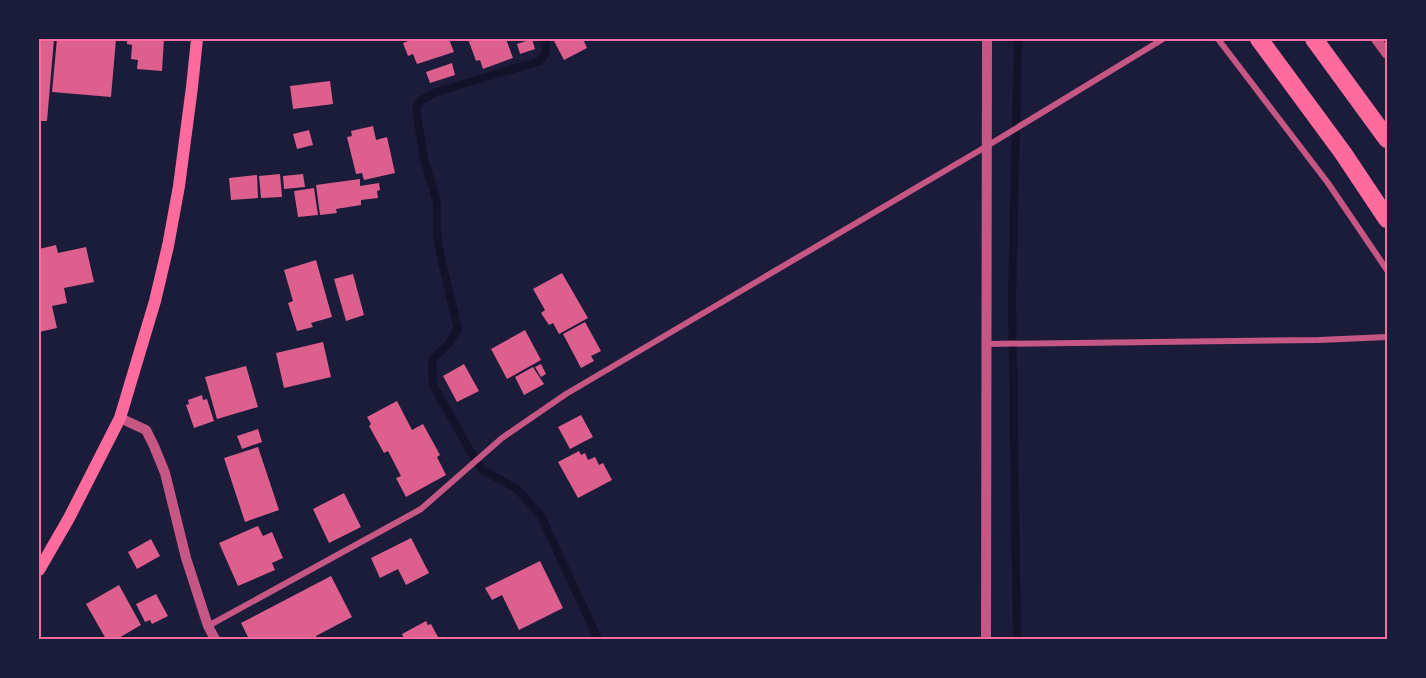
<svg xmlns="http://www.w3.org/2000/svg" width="1426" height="678" viewBox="0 0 1426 678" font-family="Cabin,sans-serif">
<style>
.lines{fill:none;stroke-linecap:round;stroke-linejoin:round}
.stream{stroke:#12122b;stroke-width:8}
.building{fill:#dd5f8e}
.minor{stroke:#c65784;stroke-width:6}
.tertiary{stroke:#c65784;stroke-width:10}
.secondary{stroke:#ff6b9d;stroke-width:12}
.motorway{stroke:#ff6b9d;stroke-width:18}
.neatline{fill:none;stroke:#ff6b9d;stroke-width:2}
</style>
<rect width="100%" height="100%" fill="#1b1b3a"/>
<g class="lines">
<g class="stream">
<path d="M545,39L546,53L540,61L436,92L420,101L416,109L424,159L437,202V237L442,262L458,329L447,346L432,359L433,385L468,447L482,470L516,488L541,516L598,639"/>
<path d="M1017,639L1012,298L1018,39"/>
</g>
</g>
<g class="building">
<path d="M39,39H54L47,121H39Z"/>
<path d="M57,39H116L111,97L52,92Z"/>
<path d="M127,39H164L162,71L137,69L138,60L131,59L132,45L127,44Z"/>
<path d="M411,39H449L454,52L417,64L413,54L408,56L403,43L411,40Z"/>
<path d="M468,39H506L513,58L483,69L480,60L476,61Z"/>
<path d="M532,39L535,49L520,54L517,44Z"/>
<path d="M556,39H583L587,48L564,60L554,41Z"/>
<path d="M452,63L455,75L430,83L426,72Z"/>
<path d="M330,81L333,104L293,109L290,86Z"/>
<path d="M373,126L376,140L387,137L395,173L364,180L362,173L356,174L347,137L352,136L351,131Z"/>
<path d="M309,130L313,145L297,149L293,134Z"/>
<path d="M280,174L282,197L261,198L259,176Z"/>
<path d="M303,174L305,187L284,189L283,176Z"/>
<path d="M257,175L258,198L231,200L229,178Z"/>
<path d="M360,179V186L379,183L380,190L377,191L378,198L361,200V205L336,209L337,213L320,215L316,185Z"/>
<path d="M314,188L318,215L298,217L294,191Z"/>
<path d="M56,245L58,253L86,247L94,282L64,288L67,303L52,306L57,328L39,332V249Z"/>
<path d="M316,260L332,317L311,323L313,327L297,331L288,303L293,301L284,270Z"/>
<path d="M562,273L588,318L559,334L553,323L549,325L541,313L545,310L533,289Z"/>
<path d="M353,274L364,315L346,321L334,279Z"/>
<path d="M585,322L601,351L591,356L594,361L581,368L563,334Z"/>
<path d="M525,330L541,360L507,379L491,349Z"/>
<path d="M323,342L331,377L284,388L276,353Z"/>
<path d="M464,364L479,391L457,402L443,376Z"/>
<path d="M541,364L546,374L541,377L535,367Z"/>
<path d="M246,366L258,407L217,419L205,377Z"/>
<path d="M533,367L544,384L524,395L515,377Z"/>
<path d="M202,395L203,400L207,399L214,421L194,428L186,405L189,404L188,400Z"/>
<path d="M397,401L412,430L423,424L440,455L437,457L446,475L406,497L396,478L401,476L388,451L384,453L369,426L371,424L367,417Z"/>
<path d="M581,415L593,437L570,449L558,427Z"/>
<path d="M258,429L262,442L242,449L237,436Z"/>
<path d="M258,447L279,510L245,522L224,458Z"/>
<path d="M579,451L581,455L585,453L588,460L595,457L599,465L603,463L612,480L578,498L558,462Z"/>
<path d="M344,493L361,527L329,543L313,509Z"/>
<path d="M258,526L263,536L272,532L283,558L272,563L275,570L238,586L219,543Z"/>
<path d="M411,538L429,573L406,585L398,569L380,578L371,558Z"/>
<path d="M151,539L160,556L137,569L128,552Z"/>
<path d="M540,561L563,608L519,630L502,595L492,600L485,588Z"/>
<path d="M331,576L352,617L316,636L317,639H249L241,623Z"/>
<path d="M119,585L141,625L117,639H106L86,604Z"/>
<path d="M156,594L168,616L152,624L150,620L145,622L136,604Z"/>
<path d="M426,621L428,625L431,624L439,639H404L402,634Z"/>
</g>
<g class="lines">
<g class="minor">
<path d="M1218,39L1328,183L1387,270"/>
<path d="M986,344L1319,340L1387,337"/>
<path d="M208,626L421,509L502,438L566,394L987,146L1163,39"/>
</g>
<g class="tertiary">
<path d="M1376,39L1387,54"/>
<path d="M120,418L146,430L154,446L165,473L186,558L208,626L215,639"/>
<path d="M986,639L987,39"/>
</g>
<path class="secondary" d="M39,570L69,518L120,418L155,301L168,246L179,186L192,87L197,39"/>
<g class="motorway">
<path d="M1259,39L1343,153L1387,219"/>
<path d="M1314,39L1387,139"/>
</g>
</g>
<rect width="1426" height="678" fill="none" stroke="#1b1b3a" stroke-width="81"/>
<rect x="40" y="40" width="1346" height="598" class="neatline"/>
</svg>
